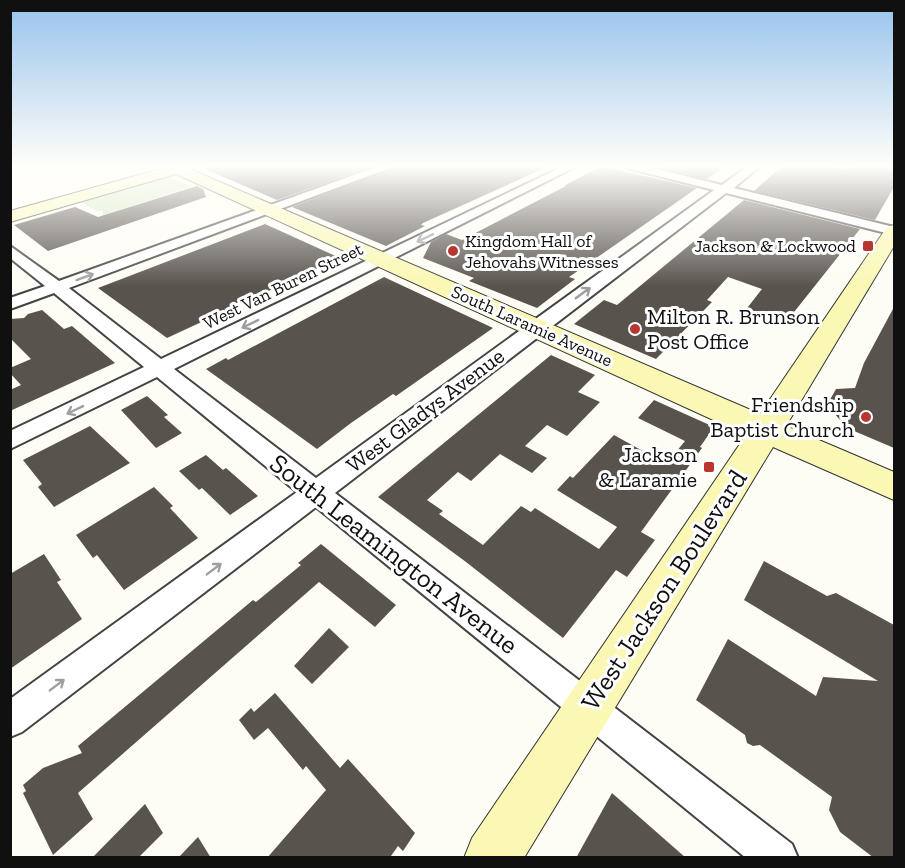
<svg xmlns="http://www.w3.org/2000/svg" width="905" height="868" viewBox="0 0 905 868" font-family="'Zilla Slab',serif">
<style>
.green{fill:#d1e8bf}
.building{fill:#59534d}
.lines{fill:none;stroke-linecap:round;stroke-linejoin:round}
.street-casing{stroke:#434343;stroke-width:4}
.secondary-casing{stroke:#323232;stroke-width:2}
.street{fill:#fff;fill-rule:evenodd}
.secondary{fill:#faf8b4;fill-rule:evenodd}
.oneway{stroke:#9f9f9f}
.poi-dot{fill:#b93630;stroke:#fff;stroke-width:2}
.labels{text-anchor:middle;stroke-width:6;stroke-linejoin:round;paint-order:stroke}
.far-poi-label{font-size:18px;fill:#101010;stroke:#fff;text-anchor:start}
.far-street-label{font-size:18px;fill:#101010;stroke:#fff}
.poi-label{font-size:22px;fill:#101010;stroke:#fff;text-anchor:end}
.street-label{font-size:22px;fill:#101010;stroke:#fff}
.near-street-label{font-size:27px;fill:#101010;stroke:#fff}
</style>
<rect width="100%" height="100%" fill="#fefdf5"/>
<path class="green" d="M169,177L191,187L103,215V211H96L82,202Z"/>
<g class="building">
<path d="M198,166H373L277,200Z"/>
<path d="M397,166H549L423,223L421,225L425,226L386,246L292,207Z"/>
<path d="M601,166L697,188L569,277L575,279L537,308L469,281L474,278L423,258L431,242L446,234L462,240L566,186H564Z"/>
<path d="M653,166H725L707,179Z"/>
<path d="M782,166H834L848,169L851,166H894V187L875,220L754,191Z"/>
<path d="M197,186L203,189L206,197L48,251L14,225L75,207L98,217Z"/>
<path d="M744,200L860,229L783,326L744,312L762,289L728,277L707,300L712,302L656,359L574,324L604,300L617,305Z"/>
<path d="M265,224L340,258L167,338L98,288Z"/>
<path d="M384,277L493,328L396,396L393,394L351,423L317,449L206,369L226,358L228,360Z"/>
<path d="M894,307V448L847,428L827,405L836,389L855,388L864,363Z"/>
<path d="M42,310L64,329L72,326L115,363L10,411V390L21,385L10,373V368L31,359L10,338V319L24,318L28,314Z"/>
<path d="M551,355L595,375L578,392L600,402L567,436L547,425L525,446L547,458L532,473L500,454L471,481L458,472L427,500L443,511L439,514L483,545L521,506L531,512L535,508L599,549L617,527L557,490L570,476L573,478L614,435L666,464L685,441L638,418L654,400L714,427L700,447L702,448L641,532L655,540L627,577L616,570L563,638L466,562L378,497Z"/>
<path d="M147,396L168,415L164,417L182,433L156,448L121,410Z"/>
<path d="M90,426L130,463L54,507L38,487L42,484L23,460Z"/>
<path d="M206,455L223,470L226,468L258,496L230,515L202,488L199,490L179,471Z"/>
<path d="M154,487L173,506L170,508L198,538L124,590L97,555L93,558L76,535Z"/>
<path d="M321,544L396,605L375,627L319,582L78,793L93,819L53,855L23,793L26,791L23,785L43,768L82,753L78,746L253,600L256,602L301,565L298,563Z"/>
<path d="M44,554L61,580L57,582L82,619L10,669V574Z"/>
<path d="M764,561L827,596L836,593L894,625V858H874L840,832L829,810L832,797L760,745L753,746L747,743L745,735L696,700L728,639L816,696L823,677L878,681L744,600Z"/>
<path d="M329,628L349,647L312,684L294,666Z"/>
<path d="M275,693L340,768L348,759L415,833L403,851L398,846L391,856L267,858L326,790L306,766L303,770L268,728L254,740L239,720L251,708L254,712Z"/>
<path d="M612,793L686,858H576Z"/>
<path d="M145,804L163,833L138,858H92Z"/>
<path d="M198,837L211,858H178Z"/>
</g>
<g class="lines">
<defs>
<path id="street" d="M379,166H395L69,288L161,359L564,166H577L174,369L316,478L714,190L627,168L626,166H644L722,185L748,166H760L734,188L894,227V235L726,193L335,493L792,844L798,858H746L316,507L22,732L10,737V699L297,492L157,377L10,449V431L144,367L54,293L10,309V298L45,286L10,258V246L59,281Z"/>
<path id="secondary" d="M162,166H196L192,170L760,414L887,227L894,225V246L786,426L894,472V500L773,447L524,858H464L472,838L746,435L176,174L10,222V211L164,168Z"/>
</defs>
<use href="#street" class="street-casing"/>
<use href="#secondary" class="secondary-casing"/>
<use href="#street" class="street"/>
<use href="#secondary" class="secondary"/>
</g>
<defs><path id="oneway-shaft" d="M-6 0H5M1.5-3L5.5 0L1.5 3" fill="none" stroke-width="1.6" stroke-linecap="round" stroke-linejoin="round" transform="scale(1.5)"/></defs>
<g class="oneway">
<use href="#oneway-shaft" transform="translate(425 238) rotate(154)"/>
<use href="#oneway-shaft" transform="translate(85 277) rotate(-20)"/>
<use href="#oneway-shaft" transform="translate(583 293) rotate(-36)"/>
<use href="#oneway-shaft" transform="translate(250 324) rotate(154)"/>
<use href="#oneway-shaft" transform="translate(75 410) rotate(154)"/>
<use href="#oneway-shaft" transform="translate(214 569) rotate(-37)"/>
<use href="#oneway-shaft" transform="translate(57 685) rotate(-37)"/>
</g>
<linearGradient id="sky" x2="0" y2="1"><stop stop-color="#96c3ec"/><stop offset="0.58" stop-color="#fffefa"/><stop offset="1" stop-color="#fffefa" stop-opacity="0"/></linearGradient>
<rect width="905" height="287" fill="url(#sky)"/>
<g class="poi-dot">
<rect x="862" y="240" width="12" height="12" rx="3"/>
<circle cx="453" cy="251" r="6"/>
<circle cx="635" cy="329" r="6"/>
<circle cx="866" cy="417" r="6"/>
<rect x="703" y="461" width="12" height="12" rx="3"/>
</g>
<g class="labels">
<g class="far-poi-label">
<text x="465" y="247">Kingdom Hall of<tspan x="465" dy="21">Jehovahs Witnesses</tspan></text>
<text x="856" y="252" text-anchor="end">Jackson &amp; Lockwood</text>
</g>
<g class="far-street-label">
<text transform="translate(283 286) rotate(-26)" y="6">West Van Buren Street</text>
<text transform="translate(532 326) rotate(24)" y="6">South Laramie Avenue</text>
</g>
<g class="poi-label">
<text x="647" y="324" text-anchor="start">Milton R. Brunson<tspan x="647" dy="25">Post Office</tspan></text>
<text x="854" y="412">Friendship<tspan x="854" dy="25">Baptist Church</tspan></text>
<text x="697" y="462">Jackson<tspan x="697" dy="25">&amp; Laramie</tspan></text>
</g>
<g class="street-label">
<text transform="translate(425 410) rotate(-37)" y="8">West Gladys Avenue</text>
</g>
<g class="near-street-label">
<text transform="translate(394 554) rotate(38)" y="9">South Leamington Avenue</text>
<text transform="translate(664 590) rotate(-57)" y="9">West Jackson Boulevard</text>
</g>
</g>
<rect width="905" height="868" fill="none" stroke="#101010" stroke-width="24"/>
</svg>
